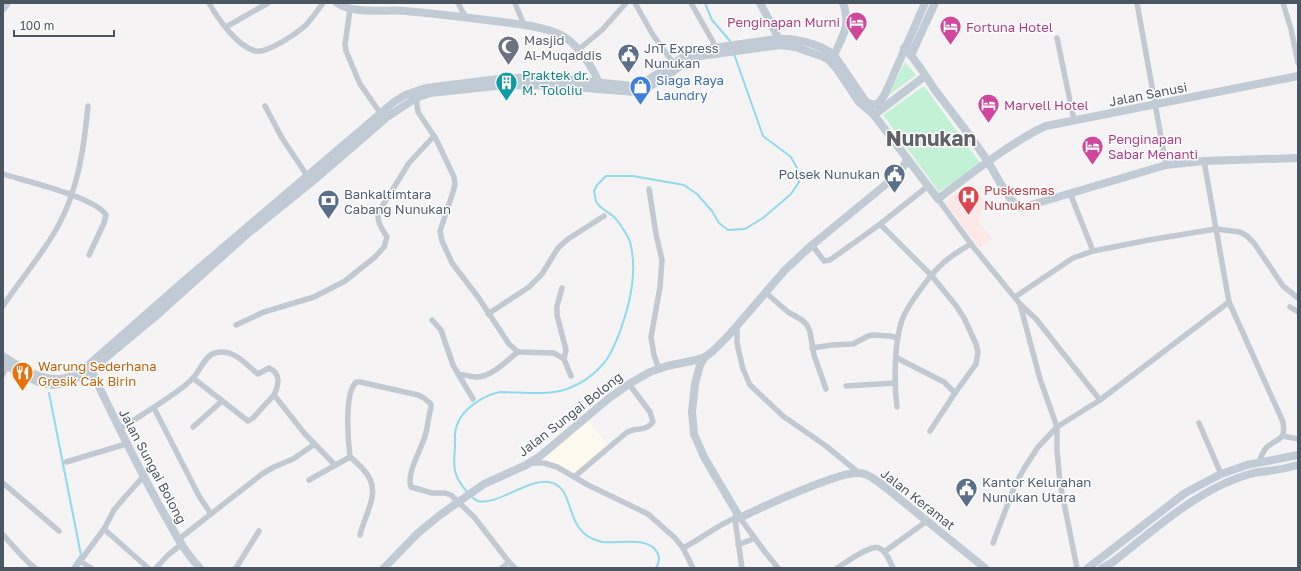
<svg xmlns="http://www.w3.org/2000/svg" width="1301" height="571" viewBox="0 0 1301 571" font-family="'Golos Text',sans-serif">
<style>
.commercial{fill:#fdf9ef}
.medical{fill:#fce8e6}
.green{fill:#c3f1d5}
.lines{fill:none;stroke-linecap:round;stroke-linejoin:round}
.stream{stroke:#90daee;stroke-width:2}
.street{stroke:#c1cad2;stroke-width:5.5}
.secondary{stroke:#c1cbd6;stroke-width:8}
.labels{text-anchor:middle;stroke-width:3;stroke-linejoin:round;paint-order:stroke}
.hotel-label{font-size:13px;fill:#b23c85;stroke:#fff;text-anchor:start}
.worship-label{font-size:13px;fill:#5b616d;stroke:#fff;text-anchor:start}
.service-label{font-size:13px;fill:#4e5e75;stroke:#fff;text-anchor:start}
.culture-label{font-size:13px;fill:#0d838f;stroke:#fff;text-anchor:start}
.shop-label{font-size:13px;fill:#366cbe;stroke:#fff;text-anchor:start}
.street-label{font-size:13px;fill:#4a5661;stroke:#fff}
.health-label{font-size:13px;fill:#be3a42;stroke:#fff;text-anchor:start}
.food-label{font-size:13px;fill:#c56008;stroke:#fff;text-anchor:start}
.town-label{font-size:21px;font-weight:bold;fill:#5f6368;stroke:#fff}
</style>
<rect width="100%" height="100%" fill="#f5f3f3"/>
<path class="commercial" d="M587,419L609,446L573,475L557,464L546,461H537Z"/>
<path class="medical" d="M956,192L965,204L979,194L987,206L981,211L979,222L992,239L979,248L945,202Z"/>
<g class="green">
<path d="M905,62L916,75L888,96Z"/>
<path d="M924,86L980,163L939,192L883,115Z"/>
</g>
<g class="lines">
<g class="stream">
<path d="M705,3L712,20L730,41L731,44"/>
<path d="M49,393L81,555L72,568"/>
<path d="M468,493C453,476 453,468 455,447C455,440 454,432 457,425C462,409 484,395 500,392C522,392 546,396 567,389C581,384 594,375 604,363C611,355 615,344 619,334C630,305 638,272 630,242C628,236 618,220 613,216C608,212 600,208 597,203C595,200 595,194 594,191L597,185L606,176H633L684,185L697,194L712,211L719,223L728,230L745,229L763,218L791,194L799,182L798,170L791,157L763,136L734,54"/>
<path d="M471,496C473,498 476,500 478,501C496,506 528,479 548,482C576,485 563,526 593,539C596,540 599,541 602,542C618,544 650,535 658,554C660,559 659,563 656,568"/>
</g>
<g class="street">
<path d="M209,3C218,19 237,46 255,51C267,54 297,33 306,25C312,18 318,10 323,3"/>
<path d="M458,3L466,18"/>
<path d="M515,3L524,25"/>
<path d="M635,3L653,35L674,64"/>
<path d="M691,3L716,47"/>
<path d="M1137,3L1166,165"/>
<path d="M1283,3L1291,29L1298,63"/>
<path d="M350,9L345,45L346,51L360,84L381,114"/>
<path d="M226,27L268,3"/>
<path d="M1057,38L1074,120"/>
<path d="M578,50L602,30L626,3"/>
<path d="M416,98L418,112L436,139L454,177L455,184L453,192L440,231L442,241L452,263L478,297L509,344L518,352L554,353L564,359"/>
<path d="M265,106L282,138L308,177"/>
<path d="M1204,161L1229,302L1283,422C1286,441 1279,437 1267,447C1263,451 1261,457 1259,462"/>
<path d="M3,174C25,181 95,197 106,215L104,223L89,255"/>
<path d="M649,189L656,234L662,260L660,287L651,337L654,355L659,369"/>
<path d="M1070,193L1093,251"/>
<path d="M938,199L971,244L1020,304L1040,379L1057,427V450L1060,483L1077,568"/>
<path d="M879,225L928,186"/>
<path d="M812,245L824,261L830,260L879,225L882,226L932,276L957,307L964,318L976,344L978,352L976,364L955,393L930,431"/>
<path d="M562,288L557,306V315L566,350L564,359L571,376"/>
<path d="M765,292L788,312L802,320L807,325L810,332L814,355L826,389"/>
<path d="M1015,297L1073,258L1093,251L1149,240L1216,229L1240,232L1247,236L1254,243L1283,286L1298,298"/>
<path d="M1021,305L1036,319L1100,400"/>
<path d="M3,306C20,280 42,255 57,228C78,191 84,148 88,106"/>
<path d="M1290,307L1298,312"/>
<path d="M488,314L529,287L542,274L558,248L568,239L604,216"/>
<path d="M432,320L441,330L453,365L473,399"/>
<path d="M236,325L264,312L314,297L345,281L375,257L384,247L387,237C382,229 377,222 378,213L409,163L434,136"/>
<path d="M737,326V342L738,348L743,369L750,385L783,416L826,446L859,473"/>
<path d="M812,348L832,345L853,344L868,336L873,335L890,336L898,338"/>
<path d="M897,358L944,382L955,393"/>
<path d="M3,374L7,366"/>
<path d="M458,374C464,375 471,377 477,377C493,376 506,361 518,352"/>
<path d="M193,378L248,421L253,418L274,395"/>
<path d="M846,386L895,383"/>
<path d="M897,407C894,383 894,343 902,320C907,306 930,275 941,265C950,256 961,250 971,244"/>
<path d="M154,408L199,496L211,514"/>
<path d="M1199,423L1221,474"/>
<path d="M193,427L222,401"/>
<path d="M120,429C137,418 155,407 172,395C179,390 187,385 193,378C200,371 205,355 215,353C234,348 245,364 258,374L269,368C281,373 279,385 274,395L305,434L335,465"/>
<path d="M1283,436L1298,439"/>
<path d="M350,457C348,441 344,394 356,382H360L418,395L424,398L431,404V408C428,417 428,427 425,436C421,450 406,474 411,487L432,493H445L451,495L474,517L509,562L515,568"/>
<path d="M66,462L126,444"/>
<path d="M532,463H544L557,467L588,485L648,514L675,538L683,548L693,568"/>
<path d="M574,477L626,433C636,426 644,433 653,422L650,412L629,384"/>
<path d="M309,480L350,457C354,460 358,464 362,468C384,490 366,510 360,535"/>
<path d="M3,483L59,531"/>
<path d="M736,515L735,520L742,568"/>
<path d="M740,518L765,552L778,568"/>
<path d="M104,529L148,568"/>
<path d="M3,535C14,546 23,559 35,568"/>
<path d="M179,539L262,474L274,467L293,459L315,444"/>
<path d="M993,543L1015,485L1025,467L1038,447L1057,427L1100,400L1229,302"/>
<path d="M738,545L755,538"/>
<path d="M683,548C701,539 716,526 735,518"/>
<path d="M884,552L927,521"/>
<path d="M80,561L91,568"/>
<path d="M75,568L104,529L114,510L124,498L143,477"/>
<path d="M156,568L168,555L182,544"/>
<path d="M236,568L259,531"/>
<path d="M502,568L509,562"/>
<path d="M837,568C845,563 871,544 879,548C886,551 890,561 893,568"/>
</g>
<g class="secondary">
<path d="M337,3C355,15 385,9 406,11C448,15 489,20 531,26C542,28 556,31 566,38C578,46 597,72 599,86"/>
<path d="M760,3L779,39L780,43"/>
<path d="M3,8L7,3"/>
<path d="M904,48C917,60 925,76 935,90C953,114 972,137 988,162C997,176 1006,197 1019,208L1024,207L1166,165L1204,161L1298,158"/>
<path d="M834,55C843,35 851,26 843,3"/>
<path d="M911,55L935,3"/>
<path d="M874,115L925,76"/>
<path d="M3,356C21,368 43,383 66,378C72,376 79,371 85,368L184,281L394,102L405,95L426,88L498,79L536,77L555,78L633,86L640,85L685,56L699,50L776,39C795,38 818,43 834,55L866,102L874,105L879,103L885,94L925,3"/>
<path d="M705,357L700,365L695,384L692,412L694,434L704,457L740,518C770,503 800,490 831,479C839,477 849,472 858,473C868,473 877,481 885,487L985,568"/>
<path d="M3,364L38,382L54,385L69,382L91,370L156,316L246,235L313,181L378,125L387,117L416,98L430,93L496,86L524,85L561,86L635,92L643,90L659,81L688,61L700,56L780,45L795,47L821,56L829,60L837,69L859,102L874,115L938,199C960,182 982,165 1006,149C1019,141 1031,132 1046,126L1298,76"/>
<path d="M91,370C114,418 137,466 163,512C174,531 184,552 200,568"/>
<path d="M384,568L418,533L440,515L484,484L526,465L539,457L608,399L629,384L650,372L667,366L696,360L705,357L713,351L728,336L785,270L812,245L896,176L905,164L907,158"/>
<path d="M1088,568L1185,493L1221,474L1247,465L1298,455"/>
<path d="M1102,568L1113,562C1154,530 1199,488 1250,474C1256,472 1262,472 1268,471C1278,470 1288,468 1298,465"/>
</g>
</g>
<defs>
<symbol id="hotel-pin" viewBox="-11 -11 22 30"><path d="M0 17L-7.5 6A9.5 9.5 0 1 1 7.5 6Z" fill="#d1479c" stroke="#fff"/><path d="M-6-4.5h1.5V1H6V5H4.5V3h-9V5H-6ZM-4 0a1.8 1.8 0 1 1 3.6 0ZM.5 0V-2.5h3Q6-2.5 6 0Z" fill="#fff"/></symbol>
<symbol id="mosque-pin" viewBox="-11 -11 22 30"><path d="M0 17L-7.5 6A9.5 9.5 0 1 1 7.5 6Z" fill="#6b7280" stroke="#fff"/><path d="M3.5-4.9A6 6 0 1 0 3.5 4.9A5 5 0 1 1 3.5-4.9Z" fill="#fff"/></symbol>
<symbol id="civic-pin" viewBox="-11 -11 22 30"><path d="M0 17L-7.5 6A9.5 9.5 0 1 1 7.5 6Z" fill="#5c6f8a" stroke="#fff"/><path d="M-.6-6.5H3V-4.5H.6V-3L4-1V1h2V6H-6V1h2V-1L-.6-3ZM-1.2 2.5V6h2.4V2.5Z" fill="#fff"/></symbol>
<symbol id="building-pin" viewBox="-11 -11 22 30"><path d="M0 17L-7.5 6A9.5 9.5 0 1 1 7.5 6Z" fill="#0f9aa8" stroke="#fff"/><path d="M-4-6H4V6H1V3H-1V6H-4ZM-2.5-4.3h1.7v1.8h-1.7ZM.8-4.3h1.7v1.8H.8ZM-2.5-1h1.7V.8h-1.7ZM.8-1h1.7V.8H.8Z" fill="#fff"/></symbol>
<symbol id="shop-pin" viewBox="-11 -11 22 30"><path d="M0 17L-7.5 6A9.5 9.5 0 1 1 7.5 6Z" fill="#3f7fe0" stroke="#fff"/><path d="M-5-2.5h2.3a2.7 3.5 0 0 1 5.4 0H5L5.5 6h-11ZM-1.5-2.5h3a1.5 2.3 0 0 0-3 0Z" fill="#fff"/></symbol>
<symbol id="hospital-pin" viewBox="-11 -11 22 30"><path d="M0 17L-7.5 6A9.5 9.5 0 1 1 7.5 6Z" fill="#e0444e" stroke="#fff"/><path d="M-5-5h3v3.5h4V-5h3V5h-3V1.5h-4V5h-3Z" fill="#fff"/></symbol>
<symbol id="bank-pin" viewBox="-11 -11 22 30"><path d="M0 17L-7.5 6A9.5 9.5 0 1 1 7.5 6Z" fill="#5c6f8a" stroke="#fff"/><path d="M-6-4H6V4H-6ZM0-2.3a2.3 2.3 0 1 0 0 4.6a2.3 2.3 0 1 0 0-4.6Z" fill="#fff"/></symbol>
<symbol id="restaurant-pin" viewBox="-11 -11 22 30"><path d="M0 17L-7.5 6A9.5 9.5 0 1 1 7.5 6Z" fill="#e8710a" stroke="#fff"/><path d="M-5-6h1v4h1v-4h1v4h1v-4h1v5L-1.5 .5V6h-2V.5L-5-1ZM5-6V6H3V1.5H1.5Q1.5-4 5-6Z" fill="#fff"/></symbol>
</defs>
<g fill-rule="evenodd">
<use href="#hotel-pin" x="844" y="10" width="25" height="34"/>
<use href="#hotel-pin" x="938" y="14" width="25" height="34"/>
<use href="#mosque-pin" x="496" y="34" width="25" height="34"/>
<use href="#civic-pin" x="616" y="42" width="25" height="34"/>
<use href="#building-pin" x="494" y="70" width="25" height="34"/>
<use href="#shop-pin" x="628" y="74" width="25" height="34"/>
<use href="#hotel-pin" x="976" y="92" width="25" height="34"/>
<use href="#hotel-pin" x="1080" y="134" width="25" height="34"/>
<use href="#civic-pin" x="882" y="162" width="25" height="34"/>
<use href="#hospital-pin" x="956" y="184" width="25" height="34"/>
<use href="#bank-pin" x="316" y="188" width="25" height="34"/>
<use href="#restaurant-pin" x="10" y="360" width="25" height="34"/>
<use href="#civic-pin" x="954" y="476" width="25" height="34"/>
</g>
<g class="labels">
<g class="hotel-label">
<text x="840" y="27" text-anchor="end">Penginapan Murni</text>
<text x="966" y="32">Fortuna Hotel</text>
<text x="1004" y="110">Marvell Hotel</text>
<text x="1108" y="144">Penginapan<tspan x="1108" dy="15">Sabar Menanti</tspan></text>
</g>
<g class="worship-label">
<text x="524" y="45">Masjid<tspan x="524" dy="15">Al-Muqaddis</tspan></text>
</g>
<g class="service-label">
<text x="644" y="53">JnT Express<tspan x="644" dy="15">Nunukan</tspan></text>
<text x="880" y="179" text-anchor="end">Polsek Nunukan</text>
<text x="344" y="199">Bankaltimtara<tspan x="344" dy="15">Cabang Nunukan</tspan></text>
<text x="982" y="487">Kantor Kelurahan<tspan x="982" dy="15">Nunukan Utara</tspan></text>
</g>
<g class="culture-label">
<text x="522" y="80">Praktek dr.<tspan x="522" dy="15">M. Tololiu</tspan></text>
</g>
<g class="shop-label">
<text x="656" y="85">Siaga Raya<tspan x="656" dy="15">Laundry</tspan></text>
</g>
<g class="street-label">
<text transform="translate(1148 94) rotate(-11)" y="5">Jalan Sanusi</text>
<text transform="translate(570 414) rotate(-38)" y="5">Jalan Sungai Bolong</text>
<text transform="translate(153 466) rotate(62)" y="5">Jalan Sungai Bolong</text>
<text transform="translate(918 499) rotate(38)" y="5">Jalan Keramat</text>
</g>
<g class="health-label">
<text x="984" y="195">Puskesmas<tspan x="984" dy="15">Nunukan</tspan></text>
</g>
<g class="food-label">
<text x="38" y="371">Warung Sederhana<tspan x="38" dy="15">Gresik Cak Birin</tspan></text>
</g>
<g class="town-label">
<text x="931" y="146">Nunukan</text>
</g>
</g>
<rect width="1301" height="571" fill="none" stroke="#4a5661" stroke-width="8"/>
<path d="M14 30v6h100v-6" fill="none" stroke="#4a5661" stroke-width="2"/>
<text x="20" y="30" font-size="12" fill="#4a5661" stroke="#ffffff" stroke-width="3" paint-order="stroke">100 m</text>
</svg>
